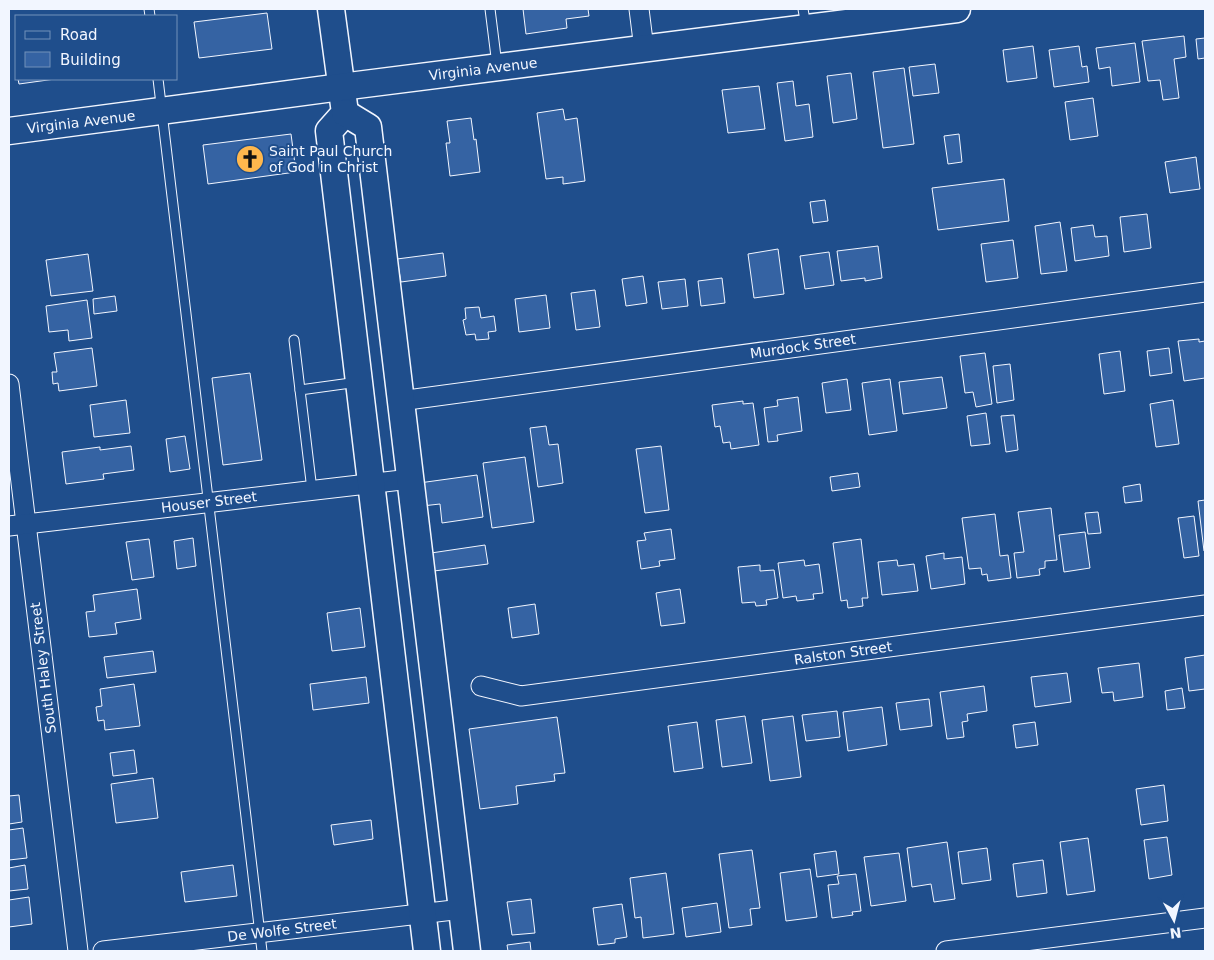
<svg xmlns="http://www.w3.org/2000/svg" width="1214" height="960" viewBox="0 0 1214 960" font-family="'DejaVu Sans',sans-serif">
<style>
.building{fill:#3563a3;stroke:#f2f6ff}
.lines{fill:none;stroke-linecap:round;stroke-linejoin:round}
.lane-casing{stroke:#f2f6ff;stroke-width:11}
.street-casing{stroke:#f2f6ff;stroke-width:21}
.secondary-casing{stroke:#f2f6ff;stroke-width:29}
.lane{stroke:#1f4e8c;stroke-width:9}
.street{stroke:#1f4e8c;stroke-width:19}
.secondary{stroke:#1f4e8c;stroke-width:26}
.labels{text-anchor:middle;stroke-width:4;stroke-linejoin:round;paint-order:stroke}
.street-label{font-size:14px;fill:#f2f6ff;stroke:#1f4e8c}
.poi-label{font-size:14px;fill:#f2f6ff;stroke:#1f4e8c;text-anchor:start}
</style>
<rect width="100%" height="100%" fill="#1f4e8c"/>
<g class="building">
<path d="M523,9H588L589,16L566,19L567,28L526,34Z"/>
<path d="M267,13L272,49L199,58L194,22Z"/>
<path d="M1184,36L1186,57L1174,59L1179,98L1163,100L1160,80L1148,81L1142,41Z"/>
<path d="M1205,38V58L1198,59L1196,39Z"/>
<path d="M1135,43L1140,82L1112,86L1110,67L1099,69L1096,48Z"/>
<path d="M1033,46L1037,78L1007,82L1003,50Z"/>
<path d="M1079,46L1082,67L1087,66L1089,82L1054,87L1049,50Z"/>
<path d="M935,64L939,93L913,96L909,67Z"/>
<path d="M904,68L914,144L883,148L873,72Z"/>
<path d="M851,73L857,119L833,123L827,76Z"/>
<path d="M18,79H55L19,84Z"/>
<path d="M793,81L796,106L809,104L813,137L785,141L777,83Z"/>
<path d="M759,86L765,129L728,133L722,90Z"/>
<path d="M1093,98L1098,136L1070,140L1065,102Z"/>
<path d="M563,109L565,120L577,118L585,181L563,184V177L546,179L537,113Z"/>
<path d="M471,118L474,140L476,139L480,172L450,176L446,143H450L447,121Z"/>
<path d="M291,134L296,172L208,184L203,145Z"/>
<path d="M959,134L962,162L948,164L944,136Z"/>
<path d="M1196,157L1200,189L1170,193L1165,162Z"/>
<path d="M1004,179L1009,221L938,230L932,188Z"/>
<path d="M825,200L828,221L813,223L810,202Z"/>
<path d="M1147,214L1151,248L1124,252L1120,217Z"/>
<path d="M1060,222L1067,271L1041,274L1035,226Z"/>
<path d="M1093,225L1095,237L1107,236L1109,256L1075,261L1071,228Z"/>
<path d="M1013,240L1018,278L986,282L981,244Z"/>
<path d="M878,246L882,278L865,281V278L841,281L837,251Z"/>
<path d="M778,249L784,294L754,298L748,254Z"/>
<path d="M829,252L834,285L805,289L800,256Z"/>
<path d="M443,253L446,276L401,282L397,259Z"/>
<path d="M88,254L93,291L51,296L46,260Z"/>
<path d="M643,276L647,303L626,306L622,279Z"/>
<path d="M722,278L725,303L701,306L698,281Z"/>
<path d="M685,279L688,306L662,309L658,282Z"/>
<path d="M595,290L600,327L576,330L571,293Z"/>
<path d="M546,295L550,328L519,332L515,299Z"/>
<path d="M115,296L117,311L94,314L93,299Z"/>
<path d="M87,300L92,338L69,341L68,330L49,332L46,306Z"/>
<path d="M479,307L481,318L494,316L496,331L488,332L489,339L476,340L475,334L466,335L463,320L466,319L465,308Z"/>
<path d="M1199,339V342L1205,341V378L1184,381L1178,341Z"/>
<path d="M92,348L97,386L59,391L58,383L53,384L52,372H57L54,353Z"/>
<path d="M1169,348L1172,373L1150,376L1147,351Z"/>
<path d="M1120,351L1125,391L1104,394L1099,354Z"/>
<path d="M985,353L992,404L976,407L973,392L965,393L960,356Z"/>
<path d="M1010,364L1014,400L997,403L993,366Z"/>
<path d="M250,373L262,460L223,465L212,378Z"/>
<path d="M942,377L947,408L903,414L899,382Z"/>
<path d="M847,379L851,410L826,413L822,383Z"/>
<path d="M890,379L897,431L869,435L862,383Z"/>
<path d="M798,397L802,431L777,435L778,441L768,442L764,408L778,406L777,400Z"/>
<path d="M126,400L130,433L94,437L90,405Z"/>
<path d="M1173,400L1179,444L1156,447L1150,404Z"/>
<path d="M743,401V404L753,403L759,445L731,449L730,442L723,443L720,426L715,427L712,405Z"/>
<path d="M986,413L990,444L971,446L967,416Z"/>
<path d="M1014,415L1018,450L1006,452L1001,416Z"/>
<path d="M546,426L549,445L558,444L563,483L538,487L530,428Z"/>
<path d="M185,436L190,469L170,472L166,439Z"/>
<path d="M131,446L134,470L103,474L104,479L66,484L62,452L100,447V450Z"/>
<path d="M661,446L669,510L645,513L636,449Z"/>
<path d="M525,457L534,522L492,528L483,463Z"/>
<path d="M858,473L860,487L832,491L830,477Z"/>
<path d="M477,475L483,517L442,523L440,504L422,506L419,483Z"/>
<path d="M1140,484L1142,501L1125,503L1123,487Z"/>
<path d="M1205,500V550L1204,551L1198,501Z"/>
<path d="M1051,508L1057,560L1045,561V568L1039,569L1040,575L1017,578L1014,553L1024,552L1018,512Z"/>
<path d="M1098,512L1101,533L1088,534L1085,513Z"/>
<path d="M995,514L1000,556L1008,555L1011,578L988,581L987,574L982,575L981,568L969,569L962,518Z"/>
<path d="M1194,516L1199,556L1184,558L1178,518Z"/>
<path d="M671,529L675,559L659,561L660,566L641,569L637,541L646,540L644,533Z"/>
<path d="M1085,532L1090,568L1064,572L1059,535Z"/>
<path d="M193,538L196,566L177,569L174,541Z"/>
<path d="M149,539L154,577L132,580L126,542Z"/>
<path d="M861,539L868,598H862L863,606L848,608L847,600L841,601L833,543Z"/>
<path d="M485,545L488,564L434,571L431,553Z"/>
<path d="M944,553V559L962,557L965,584L931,589L926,556Z"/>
<path d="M804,560L805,566L819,564L823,593L813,594L814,599L797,601L796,596L783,598L778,563Z"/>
<path d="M897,560L898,566L914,564L918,591L882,595L878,562Z"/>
<path d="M760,565V571L774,570L778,598L766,600L767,605L756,606L755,602L742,603L738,567Z"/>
<path d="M137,589L141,619L115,623L117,634L89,637L86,612L95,611L93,595Z"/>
<path d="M680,589L685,623L661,626L656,593Z"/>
<path d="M535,604L539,634L512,638L508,608Z"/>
<path d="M360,608L365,647L332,651L327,613Z"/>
<path d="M153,651L156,672L107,678L104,657Z"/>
<path d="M1205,655V689L1189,691L1185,658Z"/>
<path d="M1139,663L1143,697L1114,701L1113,692L1102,693L1098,668Z"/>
<path d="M1067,673L1071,702L1035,707L1031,677Z"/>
<path d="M366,677L369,703L313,710L310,684Z"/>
<path d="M134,684L140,726L105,730L104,720L98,721L96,707L102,706L100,689Z"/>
<path d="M984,686L987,711L967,714L968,721L962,722L964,737L947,739L940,692Z"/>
<path d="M1182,688L1185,708L1167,710L1165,691Z"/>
<path d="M929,699L932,726L900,730L896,703Z"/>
<path d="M882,707L887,745L848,751L843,712Z"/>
<path d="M837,711L840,737L806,741L802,715Z"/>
<path d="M745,716L752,763L722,767L716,720Z"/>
<path d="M793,716L801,777L770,781L762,720Z"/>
<path d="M557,717L565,773L554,774L555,781L516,786L518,804L480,809L469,729Z"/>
<path d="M697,722L703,768L674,772L668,726Z"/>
<path d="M1035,722L1038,745L1016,748L1013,725Z"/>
<path d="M134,750L137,773L113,776L110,753Z"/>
<path d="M153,778L158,818L116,823L111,784Z"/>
<path d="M1164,785L1168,821L1141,825L1136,789Z"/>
<path d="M19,795L22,822L9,824V796Z"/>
<path d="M371,820L373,839L334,845L331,825Z"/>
<path d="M23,828L27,858L9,860V830Z"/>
<path d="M1167,837L1172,875L1149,879L1144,840Z"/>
<path d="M1088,838L1095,891L1067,895L1060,842Z"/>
<path d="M947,842L955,899L934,902L931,884L912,887L907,848Z"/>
<path d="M987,848L991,880L962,884L958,852Z"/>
<path d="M752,850L760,908L750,909L752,925L729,928L719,854Z"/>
<path d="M836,851L839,874L817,877L814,854Z"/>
<path d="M899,853L906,901L871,906L864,857Z"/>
<path d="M1043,860L1047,893L1017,897L1013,864Z"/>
<path d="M25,865L28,889L9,891V868Z"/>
<path d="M233,865L237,896L185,902L181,872Z"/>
<path d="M810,869L817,917L786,921L780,873Z"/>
<path d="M666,873L674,934L643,938L641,917L635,918L630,878Z"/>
<path d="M856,874L861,911L852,912L853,915L832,918L828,885L839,884L837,876Z"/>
<path d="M29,897L32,924L9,927V900Z"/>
<path d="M531,899L535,933L512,935L507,902Z"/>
<path d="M717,903L721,932L686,937L682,908Z"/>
<path d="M622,904L627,937L615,939V943L598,945L593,908Z"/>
<path d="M530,942L531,951H508L507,945Z"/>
</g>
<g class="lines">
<defs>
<g id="lane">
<path d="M149,9L150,16"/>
<path d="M490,9L497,65"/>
<path d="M803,9L806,26"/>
<path d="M158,79L262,951"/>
<path d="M294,340L300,390"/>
<path d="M312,490L300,390L358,382"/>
</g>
<g id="street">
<path d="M639,9L644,49"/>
<path d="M9,384L78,951"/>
<path d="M400,401L1205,292"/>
<path d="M9,526L410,479"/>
<path d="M481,686L521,696L1205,605"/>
<path d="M103,951L462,909"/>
<path d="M946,951L1205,918"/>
</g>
<g id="secondary">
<path d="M331,9L345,113L329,131L427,951"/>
<path d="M345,113L368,127L467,951"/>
<path d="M9,131L341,87L957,9"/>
</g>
</defs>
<use href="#lane" class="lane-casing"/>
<use href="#street" class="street-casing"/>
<use href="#secondary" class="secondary-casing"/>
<use href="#lane" class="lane"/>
<use href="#street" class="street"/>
<use href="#secondary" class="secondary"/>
</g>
<defs>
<symbol id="church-disc" viewBox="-11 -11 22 22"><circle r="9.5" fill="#ffb74d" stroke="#1f4e8c"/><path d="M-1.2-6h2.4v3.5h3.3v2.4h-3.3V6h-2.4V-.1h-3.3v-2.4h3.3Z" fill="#111"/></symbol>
</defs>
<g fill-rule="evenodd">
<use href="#church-disc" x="234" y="143" width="32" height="32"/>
</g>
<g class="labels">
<g class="street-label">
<text transform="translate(483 69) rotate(-7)" y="5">Virginia Avenue</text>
<text transform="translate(81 122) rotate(-7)" y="5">Virginia Avenue</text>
<text transform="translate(803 346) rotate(-8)" y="5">Murdock Street</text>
<text transform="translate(209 502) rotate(-7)" y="5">Houser Street</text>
<text transform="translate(843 653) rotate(-8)" y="5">Ralston Street</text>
<text transform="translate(43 668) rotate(-97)" y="5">South Haley Street</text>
<text transform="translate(282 930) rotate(-7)" y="5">De Wolfe Street</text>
</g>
<g class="poi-label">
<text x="269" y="156">Saint Paul Church<tspan x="269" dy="16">of God in Christ</tspan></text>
</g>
</g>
<rect width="1214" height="960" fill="none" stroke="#f2f6ff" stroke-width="20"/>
<rect x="15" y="15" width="162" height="65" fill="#1f4e8c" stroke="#7391ba"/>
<rect x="25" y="31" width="25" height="8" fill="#1f4e8c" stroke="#7391ba"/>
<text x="60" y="40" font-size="15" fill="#f2f6ff">Road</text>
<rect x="25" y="52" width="25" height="15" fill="#3563a3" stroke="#7391ba"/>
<text x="60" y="65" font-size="15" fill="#f2f6ff">Building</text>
<g transform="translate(1174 920) rotate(173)" stroke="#1f4e8c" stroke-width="4" paint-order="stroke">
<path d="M0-4L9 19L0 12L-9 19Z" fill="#f2f6ff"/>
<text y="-8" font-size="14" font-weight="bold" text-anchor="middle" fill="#f2f6ff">N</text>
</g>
</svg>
